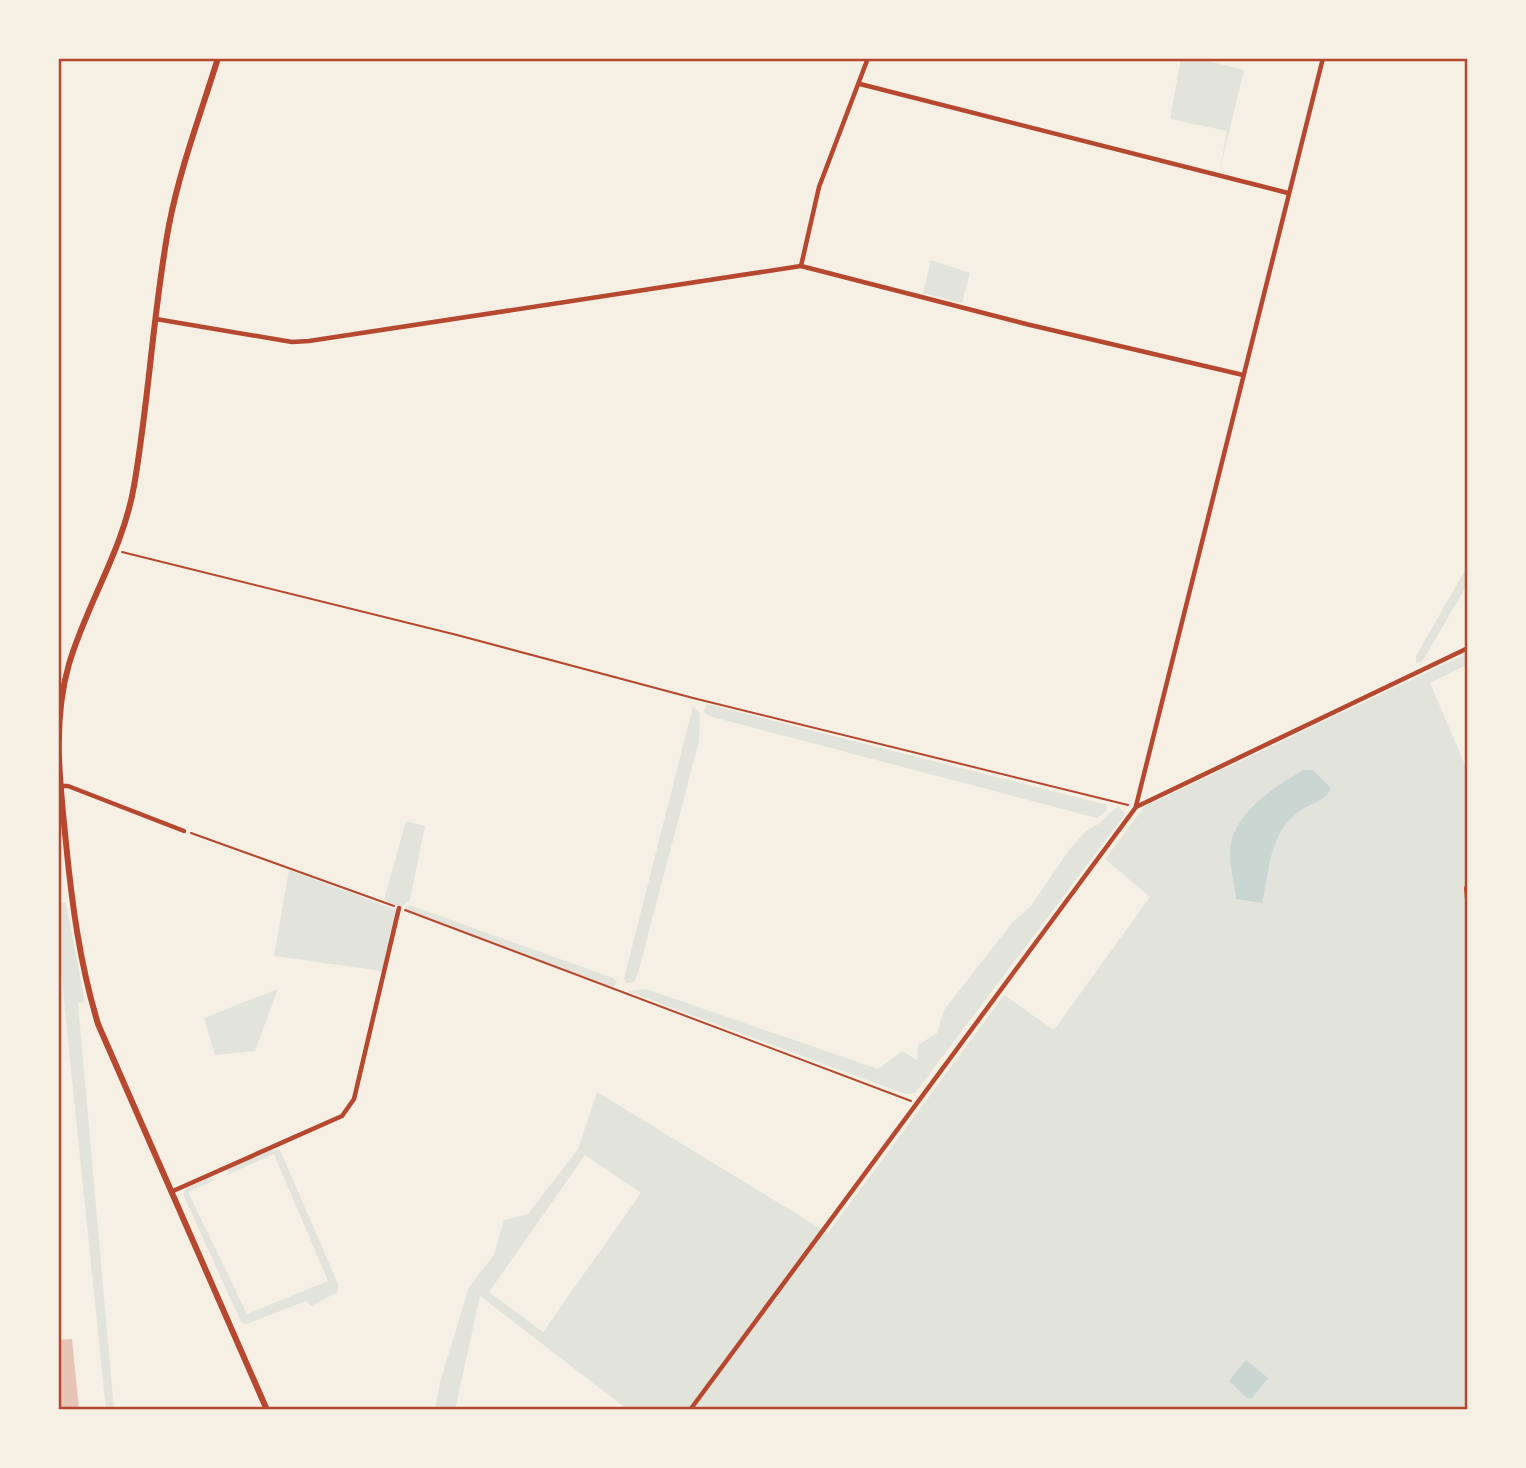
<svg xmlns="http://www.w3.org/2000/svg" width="1526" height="1468" viewBox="0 0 1526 1468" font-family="'Exo 2',sans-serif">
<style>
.green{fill:#e2e4dc;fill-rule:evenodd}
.water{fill:#c9d6d2}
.building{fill:#e6c5b7}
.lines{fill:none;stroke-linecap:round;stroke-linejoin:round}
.path{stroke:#b5482f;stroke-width:2}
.minor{stroke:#b5482f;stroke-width:4.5}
.tertiary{stroke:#b5482f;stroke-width:6}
.neatline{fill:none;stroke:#b5482f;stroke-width:2.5}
</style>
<rect width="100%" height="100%" fill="#f6efe4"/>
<g class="green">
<path d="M1181,58H1195L1244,70L1220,170L1227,131L1170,119Z"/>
<path d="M931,260L970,273L962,303L923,293Z"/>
<path d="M1468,565V583L1422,662L1416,663V656Z"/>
<path d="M1468,653V664L1430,683L1468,772V1410H628L480,1296L455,1410H435L440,1382L469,1287L494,1255L504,1220L528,1214L578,1149L597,1092L828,1233L1004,995L1054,1030L1150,897L1105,859L1144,807ZM585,1155L641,1193L543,1332L489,1292Z"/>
<path d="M707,704L1107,805L1106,811L1097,818L709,716L704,712Z"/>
<path d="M693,706L700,714L699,741L638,973L634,982L627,983L624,979Z"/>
<path d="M1118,806L1125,814L1121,820L915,1093L905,1094L627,991L646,989L878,1069L902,1051L917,1060L918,1045L937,1033L944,1010L1012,923L1031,906L1069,850L1086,831L1100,823Z"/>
<path d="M406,821L425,826L410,900L401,907L384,900Z"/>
<path d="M289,870L394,909L397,913L382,971L274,956Z"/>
<path d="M58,903H66L85,1002L78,1003L114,1410H106L58,943Z"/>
<path d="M409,905L613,978L617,981L614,987L608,986L404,909Z"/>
<path d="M278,989L255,1051L215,1055L204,1018Z"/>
<path d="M269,1150H280L338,1284V1292L311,1306L306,1301L246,1324L241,1322L183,1194L186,1188L210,1178L215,1180L188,1192L247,1314L328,1281L274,1154L227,1175L230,1168Z"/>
</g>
<g class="water">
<path d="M1304,770H1313L1331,788C1324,803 1309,803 1297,813C1269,835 1269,872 1262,903L1236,899C1234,882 1228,861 1231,843C1237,811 1278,784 1304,770Z"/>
<path d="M1246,1360L1268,1378L1252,1398H1247L1229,1381Z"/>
</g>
<path class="building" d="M72,1339L79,1409L58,1410V1340Z"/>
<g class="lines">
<g class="path">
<path d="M122,552L457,635L693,698L1128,805"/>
<path d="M191,833L394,906"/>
<path d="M1468,881L1465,888L1468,923"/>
<path d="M405,910L911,1101"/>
</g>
<g class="minor">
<path d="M860,84L1288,193"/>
<path d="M801,266L819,187L868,58"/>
<path d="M156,319L292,342L309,341L801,266L1026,324L1243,375"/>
<path d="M60,786H68L184,831"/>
<path d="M1136,806L1323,58"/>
<path d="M173,1191L342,1116L354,1099L399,908"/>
<path d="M690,1410L1136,807L1468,648"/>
</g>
<path class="tertiary" d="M218,58C201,113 180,168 169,225C153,311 149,400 134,486C123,550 87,603 69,664C52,723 60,783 66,843C72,905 80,964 98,1024L267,1410"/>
</g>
<rect width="1526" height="1468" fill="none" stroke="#f6efe4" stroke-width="119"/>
<rect x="60" y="60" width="1406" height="1348" class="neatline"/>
</svg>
